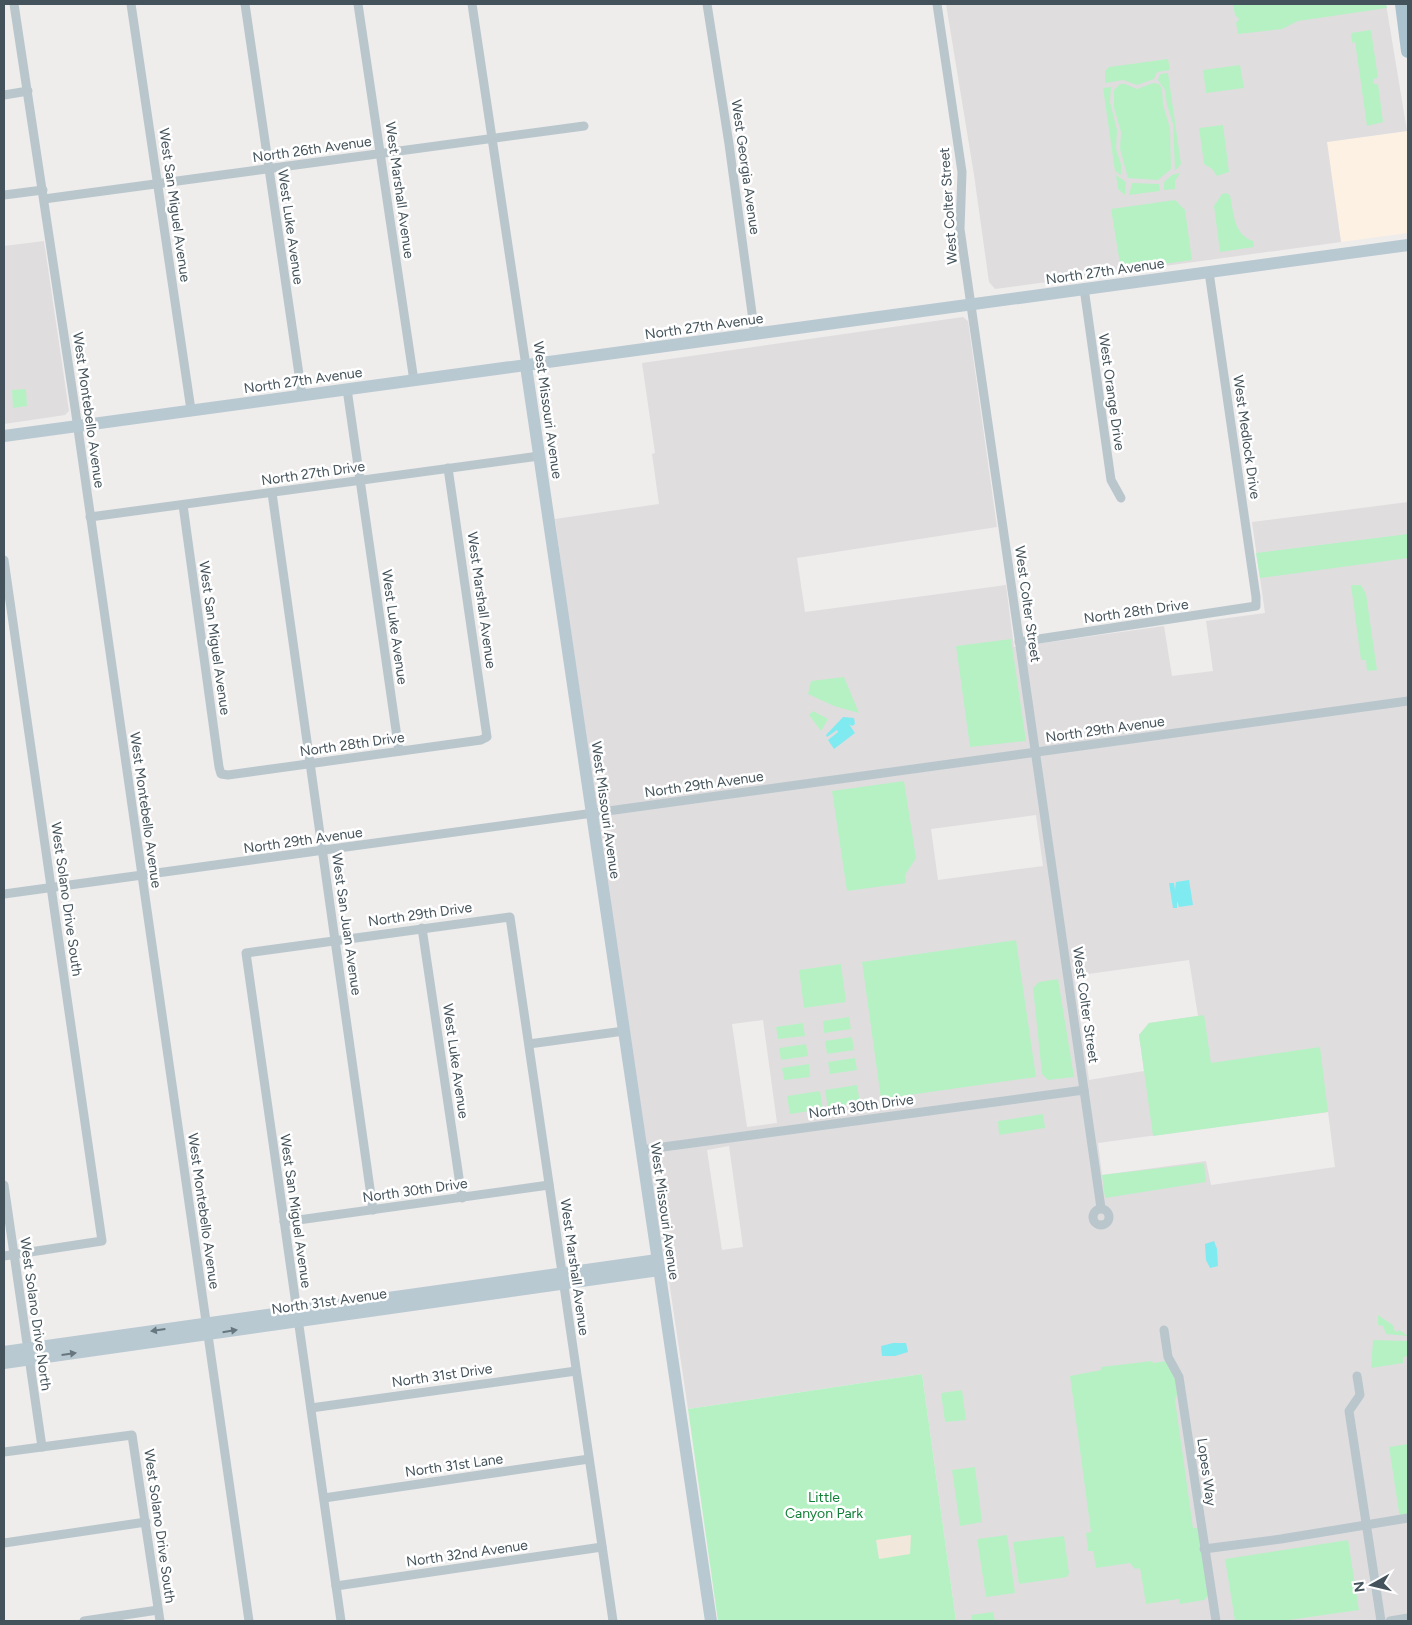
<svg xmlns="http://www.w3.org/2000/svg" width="1412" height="1625" viewBox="0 0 1412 1625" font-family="Figtree,sans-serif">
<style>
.commercial{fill:#fdf1e3}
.education{fill:#e0dddf;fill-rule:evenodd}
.green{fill:#b6f1c4}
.sand{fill:#f2e7db}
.water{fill:#80eaf1}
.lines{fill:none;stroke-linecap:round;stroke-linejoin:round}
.street{stroke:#b9c7cd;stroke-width:9}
.secondary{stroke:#b8c9d2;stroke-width:12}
.primary{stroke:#aac1ce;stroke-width:14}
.oneway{fill:#67767f}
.labels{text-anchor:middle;stroke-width:5;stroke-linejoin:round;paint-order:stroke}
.street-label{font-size:14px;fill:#44535b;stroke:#fff}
.park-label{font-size:14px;fill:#118037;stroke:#fff}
</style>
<rect width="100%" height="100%" fill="#efecec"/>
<path class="commercial" d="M1407,131L1408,233L1341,242L1327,142Z"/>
<g class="education">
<path d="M946,4H1386L1407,131L1327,142L1341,242L995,289L989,282L974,175Z"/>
<path d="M44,241L69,411L65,415L4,424V246Z"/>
<path d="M963,317L968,321L997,527L797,558L805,612L1006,585L1014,647L1164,626L1172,676L1213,671L1206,621L1265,613L1252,522L1408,502V1621H956L922,1374L688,1409L669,1281L651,1193L597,827L555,519L659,504L652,454L655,453L642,363ZM1036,815L1043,866L938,880L931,829ZM1189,960L1198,1016L1149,1023L1139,1035L1144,1071L1089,1080L1074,976ZM763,1020L777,1123L747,1127L732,1024ZM1328,1112L1335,1167L1211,1185L1206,1161L1102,1175L1098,1143ZM729,1146L743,1247L722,1250L707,1150Z"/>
</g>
<g class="green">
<path d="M1233,4H1386L1387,8L1298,21L1282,29L1238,34L1236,23L1239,19L1235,15Z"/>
<path d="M1371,30L1378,78L1373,79L1374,84H1378L1383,122L1367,126L1355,42L1352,43L1351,33Z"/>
<path d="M1168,59L1170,70L1157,72L1154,79L1137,85L1123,80L1105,83V71L1109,67Z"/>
<path d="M1240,65L1244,88L1206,93L1203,70Z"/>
<path d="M1168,73L1181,164L1175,171L1173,124L1167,105L1165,90L1158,80L1160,74Z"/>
<path d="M1153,83L1159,84L1162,89L1163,105L1170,128L1171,169L1158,180L1128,178L1120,149L1121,132L1114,108V90L1120,84H1125L1137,89Z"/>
<path d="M1111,87L1110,102L1117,130L1116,149L1121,164V175L1115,171L1103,88Z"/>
<path d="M1223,125L1229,172L1217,176L1212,169L1204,164L1199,128Z"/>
<path d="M1180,173L1175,181V189L1164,190V182L1172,175Z"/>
<path d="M1116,175L1126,182L1125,195L1118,189Z"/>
<path d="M1132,183L1159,184L1160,191L1129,195Z"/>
<path d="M1226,193L1230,195C1234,213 1233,234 1253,241L1254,247L1220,252L1214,206L1222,194Z"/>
<path d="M1175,200L1185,210L1192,260L1121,270L1111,209Z"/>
<path d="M26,389L27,406L13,408L12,390Z"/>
<path d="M1408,534V558L1260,578L1256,553Z"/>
<path d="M1351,585H1361L1366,594L1377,670L1367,671L1366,660H1361Z"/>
<path d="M1011,639L1026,741L970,747L956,646Z"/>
<path d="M844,677L859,713L834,706L808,694L811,681Z"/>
<path d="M813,711L828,719L821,731L809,715Z"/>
<path d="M904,781L916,858L905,875L906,883L847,891L832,791Z"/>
<path d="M1016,940L1036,1077L881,1099L862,962Z"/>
<path d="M841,964L846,1002L804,1008L799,970Z"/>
<path d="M1058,979L1074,1077L1048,1080L1042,1074L1033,988L1039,982Z"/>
<path d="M1204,1015L1211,1063L1320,1047L1328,1112L1153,1136L1139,1035L1149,1023Z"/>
<path d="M849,1017L851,1029L824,1033L823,1021Z"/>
<path d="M803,1023L805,1036L778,1039L776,1027Z"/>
<path d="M852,1037L854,1050L827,1054L825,1041Z"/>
<path d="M806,1044L808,1056L781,1060L779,1048Z"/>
<path d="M855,1058L857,1070L830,1074L828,1062Z"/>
<path d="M809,1064L810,1077L784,1080L782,1068Z"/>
<path d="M857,1085L860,1103L828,1108L825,1090Z"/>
<path d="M820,1091L823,1109L790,1114L787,1096Z"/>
<path d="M1043,1114L1045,1128L999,1135L998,1121Z"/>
<path d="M1204,1163L1206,1182L1105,1198L1102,1175Z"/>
<path d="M1378,1315L1394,1326L1393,1328L1396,1332L1399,1330L1408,1336L1386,1334L1383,1326L1378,1325Z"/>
<path d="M1373,1340L1408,1341V1356L1403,1357V1363L1371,1368Z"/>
<path d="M1152,1361L1153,1363L1167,1361C1174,1373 1182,1386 1175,1400L1193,1528H1199L1208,1596L1204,1600L1180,1604L1179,1599L1146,1604L1140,1568L1135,1569L1130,1563L1096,1568L1093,1551H1088L1086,1533L1091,1532L1070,1376L1101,1370V1367Z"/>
<path d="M922,1374L956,1621H718L688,1409Z"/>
<path d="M962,1390L966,1420L945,1422L941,1393Z"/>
<path d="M1408,1444V1518L1400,1519L1389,1447Z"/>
<path d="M975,1467L982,1522L960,1526L952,1470Z"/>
<path d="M1007,1535L1015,1593L986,1597L977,1539Z"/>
<path d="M1064,1536L1069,1573L1067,1577L1019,1584L1013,1542Z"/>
<path d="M1348,1540L1359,1610L1282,1621H1235L1225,1559Z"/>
<path d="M993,1612L995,1621H972L971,1615Z"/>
</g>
<path class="sand" d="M911,1535L910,1554L879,1559L876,1540Z"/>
<g class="water">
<path d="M843,717L854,718L855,724L852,726L849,724L855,733L834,749L828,740L838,732L837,730L827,737L826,735Z"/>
<path d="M1189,880L1193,905L1179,907L1177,901V908H1173L1169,883H1174L1175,890L1176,882Z"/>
<path d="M1214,1241L1217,1249L1218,1266L1210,1268L1206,1260L1205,1244Z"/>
<path d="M893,1343H906L908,1352L895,1356H882L881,1346Z"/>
</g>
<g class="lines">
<g class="street">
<path d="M14,4L75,408L249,1621"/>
<path d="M131,4L191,410"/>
<path d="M245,4L302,395"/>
<path d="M358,4L414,381"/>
<path d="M472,4L526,366"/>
<path d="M707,4L729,144L755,335"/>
<path d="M937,4L962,172L960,229L1101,1208"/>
<path d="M4,95L28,91"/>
<path d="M4,195L43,190"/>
<path d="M44,199L584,126"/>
<path d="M1084,288L1111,480L1121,498"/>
<path d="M347,389L399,751"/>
<path d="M272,493L373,1210"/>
<path d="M183,505L219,767L221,774L228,775L481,740L487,737L448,468"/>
<path d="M90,517L539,456"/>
<path d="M4,560L102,1241L4,1256"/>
<path d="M1019,642L1256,606V597L1209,272"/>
<path d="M4,894L1408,701"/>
<path d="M422,928L462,1198"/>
<path d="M529,1044L624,1031"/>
<path d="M641,1150L1084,1090"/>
<path d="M4,1185L42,1447"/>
<circle cx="1101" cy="1217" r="8"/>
<path d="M284,1222L549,1185"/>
<path d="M1164,1330L1168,1357L1179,1377L1216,1621"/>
<path d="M1357,1376L1360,1395L1349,1411L1381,1621"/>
<path d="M311,1408L576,1371"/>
<path d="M4,1452L132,1435L160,1621"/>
<path d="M324,1498L589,1459"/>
<path d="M4,1543L146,1522"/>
<path d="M1204,1549L1281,1539L1408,1518"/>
<path d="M336,1586L602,1547"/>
<path d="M84,1621L158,1610"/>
<path d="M341,1621L246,953L510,917L613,1621"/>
<path d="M1390,1621L1408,1618"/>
</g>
<g class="secondary">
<path d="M526,366L711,1621"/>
<path d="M4,436L1408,245"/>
<path d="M4,1352L657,1260"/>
<path d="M4,1363L659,1270"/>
</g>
<path class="primary" d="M1402,4L1408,51"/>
</g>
<defs><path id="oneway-solid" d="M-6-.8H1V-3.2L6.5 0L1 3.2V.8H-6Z" transform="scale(1.25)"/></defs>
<g class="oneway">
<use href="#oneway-solid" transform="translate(158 1330) rotate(172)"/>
<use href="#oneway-solid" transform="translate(230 1331) rotate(-9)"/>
<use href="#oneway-solid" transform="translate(69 1354) rotate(-8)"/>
</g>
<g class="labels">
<g class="street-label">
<text transform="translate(312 149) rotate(-8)" y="5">North 26th Avenue</text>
<text transform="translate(746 167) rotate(82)" y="5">West Georgia Avenue</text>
<text transform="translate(400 190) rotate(82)" y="5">West Marshall Avenue</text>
<text transform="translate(175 205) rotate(82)" y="5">West San Miguel Avenue</text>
<text transform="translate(948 206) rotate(-94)" y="5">West Colter Street</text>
<text transform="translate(291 227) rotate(82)" y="5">West Luke Avenue</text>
<text transform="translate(1105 271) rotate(-8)" y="5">North 27th Avenue</text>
<text transform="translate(704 326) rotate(-8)" y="5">North 27th Avenue</text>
<text transform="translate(303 380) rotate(-8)" y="5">North 27th Avenue</text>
<text transform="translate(1112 392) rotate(82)" y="5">West Orange Drive</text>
<text transform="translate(89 410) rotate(82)" y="5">West Montebello Avenue</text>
<text transform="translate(548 410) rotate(82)" y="5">West Missouri Avenue</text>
<text transform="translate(1247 437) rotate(82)" y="5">West Medlock Drive</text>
<text transform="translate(313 473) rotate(-8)" y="5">North 27th Drive</text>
<text transform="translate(482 600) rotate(82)" y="5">West Marshall Avenue</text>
<text transform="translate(1028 604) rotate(82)" y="5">West Colter Street</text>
<text transform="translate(1136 611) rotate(-8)" y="5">North 28th Drive</text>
<text transform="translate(395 627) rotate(82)" y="5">West Luke Avenue</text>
<text transform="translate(215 638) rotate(82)" y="5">West San Miguel Avenue</text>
<text transform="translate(1105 729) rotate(-8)" y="5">North 29th Avenue</text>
<text transform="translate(352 744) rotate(-8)" y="5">North 28th Drive</text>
<text transform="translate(704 784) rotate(-8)" y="5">North 29th Avenue</text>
<text transform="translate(146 810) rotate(82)" y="5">West Montebello Avenue</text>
<text transform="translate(606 810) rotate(82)" y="5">West Missouri Avenue</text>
<text transform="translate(303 840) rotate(-8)" y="5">North 29th Avenue</text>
<text transform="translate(67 899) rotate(82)" y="5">West Solano Drive South</text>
<text transform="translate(420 914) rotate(-8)" y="5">North 29th Drive</text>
<text transform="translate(347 924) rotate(82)" y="5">West San Juan Avenue</text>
<text transform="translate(1086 1005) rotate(82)" y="5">West Colter Street</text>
<text transform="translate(456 1061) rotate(82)" y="5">West Luke Avenue</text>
<text transform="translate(861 1106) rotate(-8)" y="5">North 30th Drive</text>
<text transform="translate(415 1190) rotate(-8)" y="5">North 30th Drive</text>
<text transform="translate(204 1211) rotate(82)" y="5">West Montebello Avenue</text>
<text transform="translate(296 1211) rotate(82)" y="5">West San Miguel Avenue</text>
<text transform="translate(665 1211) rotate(82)" y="5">West Missouri Avenue</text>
<text transform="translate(575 1267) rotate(82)" y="5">West Marshall Avenue</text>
<text transform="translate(329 1301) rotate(-8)" y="5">North 31st Avenue</text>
<text transform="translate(36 1314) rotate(82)" y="5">West Solano Drive North</text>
<text transform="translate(442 1375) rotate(-8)" y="5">North 31st Drive</text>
<text transform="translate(454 1465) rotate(-8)" y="5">North 31st Lane</text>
<text transform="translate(1207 1472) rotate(82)" y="5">Lopes Way</text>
<text transform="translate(160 1526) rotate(82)" y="5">West Solano Drive South</text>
<text transform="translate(467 1553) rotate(-8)" y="5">North 32nd Avenue</text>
</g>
<g class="park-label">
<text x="824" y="1502">Little<tspan x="824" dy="16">Canyon Park</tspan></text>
</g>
</g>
<rect width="1412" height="1625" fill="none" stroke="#44535b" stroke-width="10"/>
<g transform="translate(1372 1585) rotate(262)" stroke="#ffffff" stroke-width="4" paint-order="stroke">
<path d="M0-4L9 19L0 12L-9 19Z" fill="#44535b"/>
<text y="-8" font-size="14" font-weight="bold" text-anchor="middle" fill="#44535b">N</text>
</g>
</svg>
